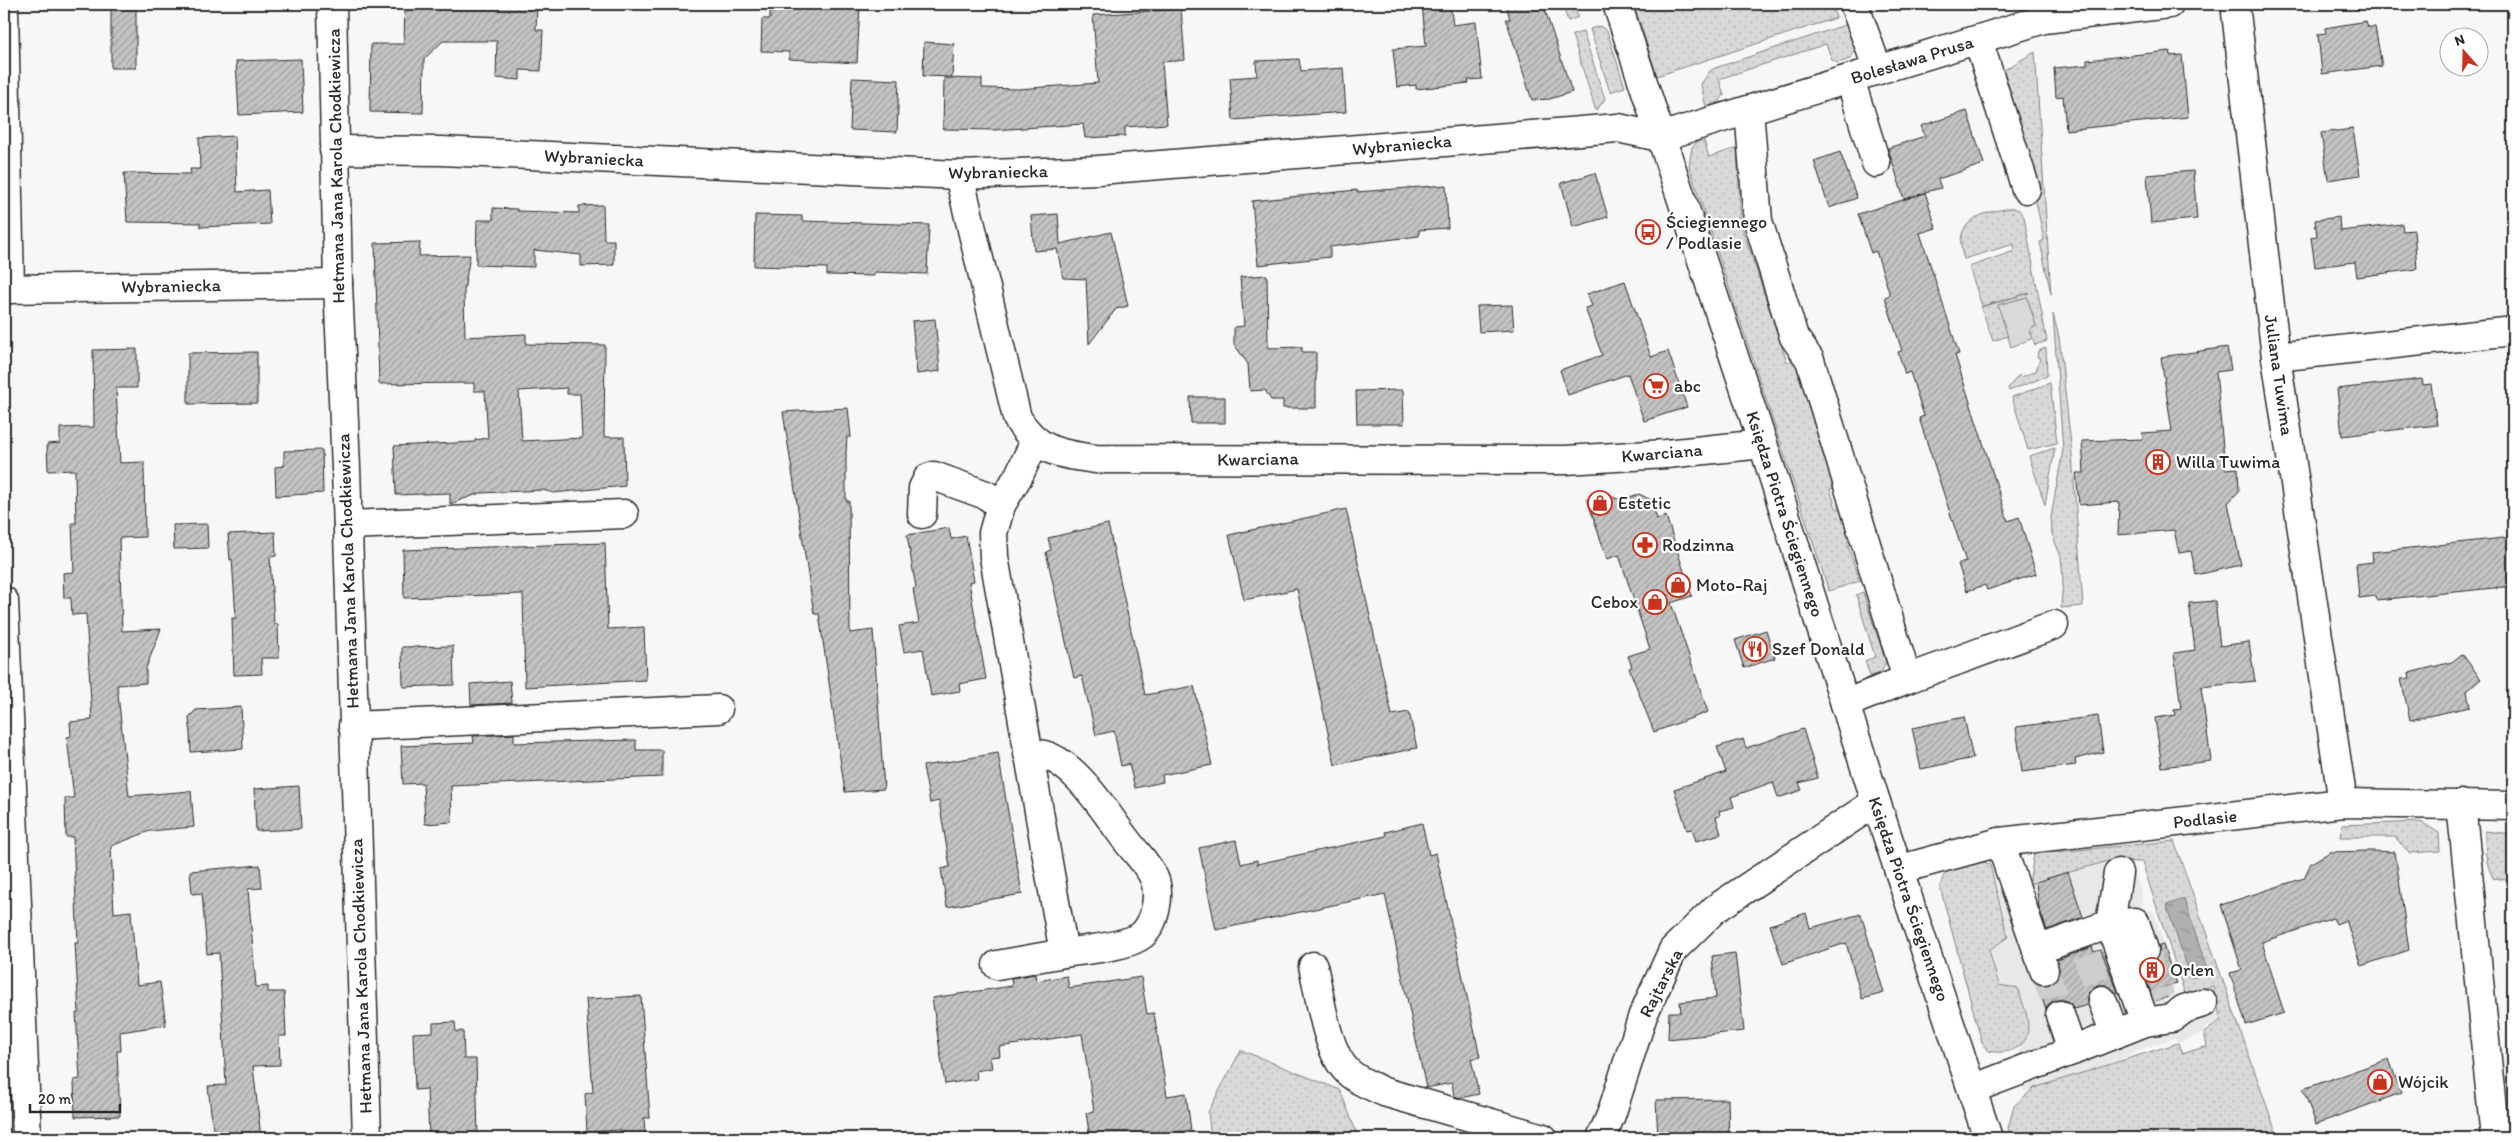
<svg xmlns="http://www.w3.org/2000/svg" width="2517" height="1142" viewBox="0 0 2517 1142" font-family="Itim,sans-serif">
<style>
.built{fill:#e8e8e8}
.green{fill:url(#green-dots);stroke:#828282}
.pitch{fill:#d9d9d9;stroke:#828282}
.water{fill:url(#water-ripples);stroke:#7b7b7b}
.building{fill:url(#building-hatch);stroke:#2b2b2b;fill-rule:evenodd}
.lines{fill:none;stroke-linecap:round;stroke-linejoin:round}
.minor-tunnel{stroke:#cecece;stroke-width:28;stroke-dasharray:28 14;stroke-linecap:butt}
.minor-casing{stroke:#2b2b2b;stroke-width:31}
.minor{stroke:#fff;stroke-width:28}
.labels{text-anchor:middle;stroke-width:4.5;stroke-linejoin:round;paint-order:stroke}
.street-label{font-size:18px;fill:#2b2b2b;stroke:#fff}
.poi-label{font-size:18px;fill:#2b2b2b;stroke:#fff;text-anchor:start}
</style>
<defs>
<pattern id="green-dots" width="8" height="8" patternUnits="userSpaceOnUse" patternTransform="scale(1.25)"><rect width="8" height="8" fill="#d9d9d9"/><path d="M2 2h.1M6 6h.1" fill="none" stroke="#bababa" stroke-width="1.8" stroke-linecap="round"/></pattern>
<pattern id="water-ripples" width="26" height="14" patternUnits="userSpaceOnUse" patternTransform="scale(1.25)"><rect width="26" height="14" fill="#b0b0b0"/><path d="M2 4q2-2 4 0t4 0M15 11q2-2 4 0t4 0" fill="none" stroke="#8f8f8f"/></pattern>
<pattern id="building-hatch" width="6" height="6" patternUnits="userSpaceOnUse" patternTransform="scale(1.25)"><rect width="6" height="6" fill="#c4c4c4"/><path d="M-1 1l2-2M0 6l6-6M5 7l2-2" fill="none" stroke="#9f9f9f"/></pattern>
</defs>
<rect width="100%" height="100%" fill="#f7f7f7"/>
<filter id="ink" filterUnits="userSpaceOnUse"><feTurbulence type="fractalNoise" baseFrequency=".02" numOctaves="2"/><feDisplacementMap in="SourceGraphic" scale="10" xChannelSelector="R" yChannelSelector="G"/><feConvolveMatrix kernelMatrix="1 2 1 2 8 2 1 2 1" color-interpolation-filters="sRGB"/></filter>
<g filter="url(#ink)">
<path class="built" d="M2108,861L2132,862L2142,897V912L2153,910L2177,984H2173L2174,989L2169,991L2171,997L2163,999L2164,1001L2213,986L2224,1018L2205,1028L2204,1033L2178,1043L2175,1038L2137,1050L2120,1060L2024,1092L2011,1057L2017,1054L2023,1044L2030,1028L2019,987L2000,984L1990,950L2009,937L1998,891Z"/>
<g class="green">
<path d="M1562,4H1573L1578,17L1568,21Z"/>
<path d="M1634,4H1832L1836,18L1657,76Z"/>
<path d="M1848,24C1852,35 1859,49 1850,59L1838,63L1832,60L1826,44L1719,79L1724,95L1719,102L1706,107L1701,84L1710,71L1715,68Z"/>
<path d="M1600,26L1607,31L1625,87L1610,92L1590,29Z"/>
<path d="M1583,32L1605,99L1596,111L1572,35Z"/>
<path d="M2035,52L2051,294L2040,242L2044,240L2035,197L2004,94L2009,90L2004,70Z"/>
<path d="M1703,138L1709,157L1737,148L1741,224L1787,362L1802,357L1844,484L1830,489L1836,508L1841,511L1850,538L1847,543L1860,581L1829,591L1689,166L1692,147Z"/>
<path d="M2013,208L2019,210L2024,217L2047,341L2035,345L2030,329L2036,326L2027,297L1999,305L2008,336L1993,341L1981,307L2029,293L1982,306L1969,267L2014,251V244L1964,259C1950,221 1983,211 2013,208Z"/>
<path d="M2053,314L2059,337L2072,454L2083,606L2061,608L2063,579L2061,557L2052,534L2051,517L2063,450Z"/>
<path d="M2046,348L2047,376L2009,391L2008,388L2019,375L2021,377L2036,371L2040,358L2037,357L2038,351Z"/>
<path d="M2050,383L2057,443L2028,450L2012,397Z"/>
<path d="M2055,448L2045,505L2029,456Z"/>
<path d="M1863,592L1886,662L1881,673L1870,676L1865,661L1875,657L1856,595Z"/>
<path d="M2421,822L2439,833L2440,851L2409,853L2395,837H2340L2342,825Z"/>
<path d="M2485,831L2513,834V881L2493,878C2485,863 2485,848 2485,831Z"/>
<path d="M2174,841L2278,1138H2012L2008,1128L2014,1106L2034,1088L2178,1043L2182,1054L2207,1046L2204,1033L2221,1020L2213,986L2185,994L2142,862L2108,861L2029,884L2034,854Z"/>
<path d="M1979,860L1990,865L2008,937L1989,950L1999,985L2018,988C2021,999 2028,1014 2028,1026C2029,1049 2007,1055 1989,1051L1982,1043L1940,887C1946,862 1956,864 1979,860Z"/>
<path d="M1241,1050L1340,1090L1357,1134L1327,1138H1211L1208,1112Z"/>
</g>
<path class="pitch" d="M2027,297L2036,326L2030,329L2031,339L2011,347L1998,305Z"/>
<path class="water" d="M2184,899L2208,972L2191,978L2166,905Z"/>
<g class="building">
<rect x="111" y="4" width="25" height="64"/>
<path d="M405,4H537L536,30H543L541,71L520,70V80L496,78L497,41H443L424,59L423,113L370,112L371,44H404Z"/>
<path d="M770,4H860L857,63L789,59V52L761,51L762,19H770Z"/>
<path d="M1422,4H1450L1453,25L1476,22L1482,79L1468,80L1469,83L1416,89V85L1397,87L1393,49L1426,46Z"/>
<path d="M1506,4H1543L1572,92L1550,99L1532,100L1506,19H1510Z"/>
<path d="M1181,9L1185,60L1162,62L1167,124L1125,127V136L1085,138L1083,124L994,130L943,129L944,78L982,79V88L1018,89L1098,83L1093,15Z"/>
<path d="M2366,21L2368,27H2375L2382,66L2322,74L2318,34L2326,33L2325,28Z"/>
<path d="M924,42L954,44L952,77L923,76Z"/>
<path d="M2170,51L2171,56L2182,55L2188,117L2066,130L2063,96L2056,97L2054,68L2087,65V60Z"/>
<path d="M301,59L303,112L239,115L236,61Z"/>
<path d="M1299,59L1301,71L1343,68L1346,112L1233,120L1230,78L1257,76L1256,61Z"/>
<path d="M852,78L899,80L897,132L850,130Z"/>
<path d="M1967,111L1984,164L1938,179L1941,188L1925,192L1936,228L1920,233L1959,354L1955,355L2008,521L2019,517L2036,574L1987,590L1985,585L1967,591L1958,564L1966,562L1919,418L1924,416L1910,372L1905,374L1898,352L1902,351L1885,297L1890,295L1876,251L1871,253L1858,214L1925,193L1904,199L1888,148L1925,136L1921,126Z"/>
<path d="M2353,129L2360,175L2328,180L2321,133Z"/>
<path d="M235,136L237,192L268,190L270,224L200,227V223L127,222L124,173L191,174L190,169H200L199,138Z"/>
<path d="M1840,152L1857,198L1829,208L1814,161Z"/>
<path d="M2193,171L2197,219L2151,223L2147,175Z"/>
<path d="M1595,173L1608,217L1573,227L1561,183Z"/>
<path d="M1446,185L1448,228L1419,230V236L1330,247V257L1258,265L1252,201L1357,190V192Z"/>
<path d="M603,205L604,240H614V265L581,266V255L534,250V267L476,265L477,220H493V208L517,209V211L579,213V206Z"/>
<path d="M1058,214L1060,244L1111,232L1128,306L1116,309L1089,344L1086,279L1063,278L1057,249L1034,251L1031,216Z"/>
<path d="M755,215L802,216V221L929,225L927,274L874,272V276L827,275V268L754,266Z"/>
<path d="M2339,217L2340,231L2402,224L2403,231L2414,230L2417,269L2357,277L2355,262L2315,267L2311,237L2317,236L2315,220Z"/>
<path d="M420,242L419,256L470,255L464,291L465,337L526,334V344L605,345L604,437H624L625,486L553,493L543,490L480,493L450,504V493L396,495L394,446L475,442V440L488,438L485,391H474V383L379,384L375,243ZM567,388V394H580L582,438L522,441L519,391Z"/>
<path d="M1267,275L1268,348L1302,347V352H1316V408H1283V400H1271L1265,390L1250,391L1248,364L1234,344V327L1244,326L1240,277Z"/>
<path d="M1625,281L1651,357L1668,351L1687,407L1644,421L1628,374L1568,395L1560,370L1602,355L1585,308L1592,306L1587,294Z"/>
<path d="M1512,305L1514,330L1479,332L1477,306Z"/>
<path d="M935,319L940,371L917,374L912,321Z"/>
<path d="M2227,347L2231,370L2216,372L2225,469L2238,468L2239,491L2228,503L2241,565L2196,575L2191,551L2179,553L2174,530L2118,535L2119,502L2079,505L2076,473H2084L2082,441L2143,439L2142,433L2172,431L2161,357Z"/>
<path d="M137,349V388H116L120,463L144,462L145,537L119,538L122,631L161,629L146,668V683L117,685L129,796L191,791L194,827L150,831L111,846L114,913L131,911L137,985L160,982L166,1025L120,1032L121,1051H117L120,1116L75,1117L74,1080L80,1079L76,1013H79L75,943H78L73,837H66L65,798H74L67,737L71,736L70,722L92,720L86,614L72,615L71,598H64L63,573L74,572L72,523H76L75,470L48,471L47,444L60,443V428L94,427L93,350Z"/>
<path d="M257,352V403L188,404V353Z"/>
<path d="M2422,379L2423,385L2431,384L2437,425L2342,436L2337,389Z"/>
<path d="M1403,390L1404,424H1357L1356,391Z"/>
<path d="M1190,397H1225V423H1191Z"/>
<path d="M848,408L851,437H847L846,453V501H849L850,633L873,630L884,789L845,792L819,614H814L783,412Z"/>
<path d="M322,450L323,493L276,496L275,467L284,466V451Z"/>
<path d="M1604,493L1620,500L1639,494L1651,500L1657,519L1666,516L1692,596L1671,603L1708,712L1654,732L1629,668L1632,667L1628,656L1650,649L1619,555L1607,559L1587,499Z"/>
<path d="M1346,509L1392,715L1409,712L1417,748L1335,765L1297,589L1244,600L1229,535Z"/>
<path d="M207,524L208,548L174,549L173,525Z"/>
<path d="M1108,524L1145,695L1194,686L1212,765L1162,775L1163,782L1135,788L1129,764L1121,766L1114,731L1096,735L1082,676L1074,678L1046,552L1051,550L1048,538Z"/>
<path d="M949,528L951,539L966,536L974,581L969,582L986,679L959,684L960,691L931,696L923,649L904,652L899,626L919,623L913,589L916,588L907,535Z"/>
<path d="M275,532L276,556L270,557L274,624H278L279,658H261L262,674L234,675L232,618H236L232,559L230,560L228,534Z"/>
<path d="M2513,537V586L2377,600L2376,596L2359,598L2356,564L2373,562L2372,552Z"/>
<path d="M605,543L608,629L644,627L646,680L525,687L523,594L404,598L403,550Z"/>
<path d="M2215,601L2220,646L2249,642L2255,681L2201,687L2211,761L2162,767L2155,718L2175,715L2174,710L2181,709L2174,653L2195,650L2189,603Z"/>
<path d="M1766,630L1775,658L1744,668L1735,640Z"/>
<path d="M453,646L454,685L403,687L402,647Z"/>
<path d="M2462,654L2481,679L2467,691L2470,707L2410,720L2401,679L2410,678L2409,673L2452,662Z"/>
<path d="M510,681L512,703L471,705L470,684Z"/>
<path d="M241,707L243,749L191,752L189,717L196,710Z"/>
<path d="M2098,716L2103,752L2075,759L2076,765L2022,772L2016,727Z"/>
<path d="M1964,717L1973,758L1921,769L1912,728Z"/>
<path d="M1803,729L1818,778L1799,783L1802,790L1778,798L1773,782L1731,797L1734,807L1719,811L1720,816L1716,817L1721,834L1696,841L1692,829L1687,830L1674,789L1726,772L1717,747L1743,739L1746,748Z"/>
<path d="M514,734V743L636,740V750H662V777L451,786L452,822L425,824L423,783L403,784L401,746L474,743L473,736Z"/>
<path d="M998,753L1022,894L947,907L941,869L950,867L939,801L930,803L923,766Z"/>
<path d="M299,786L301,829L256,831L254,789Z"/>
<path d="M1422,823L1429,855L1436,853L1480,1057L1471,1059L1479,1094L1461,1098L1454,1096L1452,1083L1426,1088L1385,894L1216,930L1199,848L1236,840L1241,864L1257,860V864L1386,836L1385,832Z"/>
<path d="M2370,851L2395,852L2409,950L2361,966L2346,920L2336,924L2333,918L2262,942L2284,1013L2246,1025L2230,973L2242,970L2221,905L2304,878L2311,863L2330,852Z"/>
<path d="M260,865L262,888L248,889L256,987L268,986V992H284L286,1036H279L280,1065L253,1066L261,1138H214L208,1086L226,1085L219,953L207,954L202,893L192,894L190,871Z"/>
<path d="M2068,872L2083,917L2047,930L2039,908L2036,882Z"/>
<path d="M1806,913L1810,928L1861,914L1884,993L1862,999L1846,943L1783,964L1770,925Z"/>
<path d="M2163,945L2176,984L2165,987L2169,997L2154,1001L2141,965H2148L2155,961L2159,954V946Z"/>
<path d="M2092,947L2094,952L2101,950L2119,994L2105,985H2097L2090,991L2087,997V1005L2074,1009L2070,1003L2064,1000H2056L2049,1004L2046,1010L2037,983L2049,985L2056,980L2059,972L2057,960Z"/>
<path d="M1735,953L1744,1031L1668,1039L1669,1012H1681L1680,1002L1716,998L1712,956Z"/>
<path d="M1035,974L1036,981L1067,976L1069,988L1141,977L1147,1014L1154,1013L1167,1096L1186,1093L1191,1130L1140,1138H1090L1086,1113L1094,1111L1082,1034L999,1047L1000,1056L990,1057L992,1068L976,1071L977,1079L945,1084L932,998L1012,986L1011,978Z"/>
<path d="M641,996L650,1118H644L645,1134L621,1136L620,1130L587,1132L585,1094L593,1092L586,999Z"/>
<path d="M455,1022L456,1032L463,1031L464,1059H476L478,1138H429L427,1089L415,1090L413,1033L433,1032V1023Z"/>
<path d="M2389,1059L2401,1093L2316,1124L2303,1089Z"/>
<path d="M1728,1099L1729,1138H1658L1656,1100Z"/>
</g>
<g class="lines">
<g class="minor-tunnel">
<path d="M2144,950L2161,999"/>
<path d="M2087,955L2102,1000"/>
<path d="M2044,970L2060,1015"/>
</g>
<defs>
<g id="minor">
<path d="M332,4L338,284L346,468L367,1138"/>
<path d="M1617,4L1763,444L1876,802L1988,1138"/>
<path d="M1854,4L1878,70"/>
<path d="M2235,4L2276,357L2343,803"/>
<path d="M4,9L10,289"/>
<path d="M1978,40L2026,189"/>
<path d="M1850,79L1876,163"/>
<path d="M1749,110L1758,221L1794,337L1810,360L1907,679L1845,704"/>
<path d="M334,150L441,151L959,175L1098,170L1618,128L1660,137L2044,19L2169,4"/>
<path d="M959,175L1017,418C1037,451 1059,454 1095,459L1566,460L1666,454L1763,444"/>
<path d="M4,289L338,284"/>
<path d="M2276,357L2513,331"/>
<path d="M922,514L923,488L928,478L934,476L986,495L1001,505"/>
<path d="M348,525L624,514"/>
<path d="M4,601L27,1138"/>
<path d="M1907,679L2054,625"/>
<path d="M353,726L718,709"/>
<path d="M1028,754C1069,748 1105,813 1127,841C1135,852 1149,865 1154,878C1161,894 1155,924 1142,935C1127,947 1083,950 1064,953"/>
<path d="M2461,804L2495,1138"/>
<path d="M2000,842L2044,970"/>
<path d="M1901,869L2000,842L2343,803L2513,806"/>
<path d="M2118,873L2110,924L2135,922L2144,950"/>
<path d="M2037,950L2110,924L2145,1022L2072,1051"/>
<path d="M997,965L1064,953L994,557L993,533L1001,505L1019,475L1035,441"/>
<path d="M1313,966C1320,995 1326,1050 1347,1071C1357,1081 1372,1086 1384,1092L1543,1138"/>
<path d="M2102,1000L2115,1034"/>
<path d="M2145,1022L2172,1018L2184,1009L2203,1003"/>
<path d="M1972,1089L2072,1051L2060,1015"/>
<path d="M1601,1138L1611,1115L1643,1015L1673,950L1715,909L1876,802"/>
</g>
</defs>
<use href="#minor" class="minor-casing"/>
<use href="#minor" class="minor"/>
</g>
</g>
<defs>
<symbol id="bus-ring" viewBox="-11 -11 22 22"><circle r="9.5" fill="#fff" stroke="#c8321e" stroke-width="1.5"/><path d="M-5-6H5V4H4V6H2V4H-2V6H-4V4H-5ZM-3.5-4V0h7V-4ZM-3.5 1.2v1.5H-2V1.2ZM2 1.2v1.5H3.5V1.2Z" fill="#c8321e"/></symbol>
<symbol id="supermarket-ring" viewBox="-11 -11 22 22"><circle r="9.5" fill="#fff" stroke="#c8321e" stroke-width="1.5"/><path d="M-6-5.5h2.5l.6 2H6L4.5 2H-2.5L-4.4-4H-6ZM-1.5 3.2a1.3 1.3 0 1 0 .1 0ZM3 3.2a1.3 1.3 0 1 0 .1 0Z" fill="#c8321e"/></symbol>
<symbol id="building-ring" viewBox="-11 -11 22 22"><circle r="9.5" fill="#fff" stroke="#c8321e" stroke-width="1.5"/><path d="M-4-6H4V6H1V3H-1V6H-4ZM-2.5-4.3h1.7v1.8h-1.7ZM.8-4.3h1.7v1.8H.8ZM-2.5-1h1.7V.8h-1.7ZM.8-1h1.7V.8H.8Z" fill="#c8321e"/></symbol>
<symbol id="shop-ring" viewBox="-11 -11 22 22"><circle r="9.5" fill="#fff" stroke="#c8321e" stroke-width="1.5"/><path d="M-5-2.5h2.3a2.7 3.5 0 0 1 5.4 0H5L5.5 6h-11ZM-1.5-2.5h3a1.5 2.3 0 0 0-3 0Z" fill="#c8321e"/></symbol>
<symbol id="pharmacy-ring" viewBox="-11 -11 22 22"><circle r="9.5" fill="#fff" stroke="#c8321e" stroke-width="1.5"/><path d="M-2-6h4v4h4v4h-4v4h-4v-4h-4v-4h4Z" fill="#c8321e"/></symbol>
<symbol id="restaurant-ring" viewBox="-11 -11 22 22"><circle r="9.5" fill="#fff" stroke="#c8321e" stroke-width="1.5"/><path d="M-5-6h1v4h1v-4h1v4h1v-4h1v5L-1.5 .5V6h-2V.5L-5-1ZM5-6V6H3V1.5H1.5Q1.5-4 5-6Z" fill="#c8321e"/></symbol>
</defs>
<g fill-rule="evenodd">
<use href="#bus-ring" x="1634" y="218" width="28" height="28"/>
<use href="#supermarket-ring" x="1642" y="372" width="28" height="28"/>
<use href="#building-ring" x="2144" y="448" width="28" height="28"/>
<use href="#shop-ring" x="1586" y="489" width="28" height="28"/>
<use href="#pharmacy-ring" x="1631" y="531" width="28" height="28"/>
<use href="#shop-ring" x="1664" y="571" width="28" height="28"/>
<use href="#shop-ring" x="1641" y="588" width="28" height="28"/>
<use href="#restaurant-ring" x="1741" y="635" width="28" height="28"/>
<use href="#building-ring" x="2138" y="956" width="28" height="28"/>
<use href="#shop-ring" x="2366" y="1068" width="28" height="28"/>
</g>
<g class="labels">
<g class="street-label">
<text transform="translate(1912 60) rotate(-17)" y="6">Bolesława Prusa</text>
<text transform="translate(1402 145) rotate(-5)" y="6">Wybraniecka</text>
<text transform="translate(594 158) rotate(3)" y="6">Wybraniecka</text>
<text transform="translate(336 166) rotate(-91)" y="6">Hetmana Jana Karola Chodkiewicza</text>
<text transform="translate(998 172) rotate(-1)" y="6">Wybraniecka</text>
<text transform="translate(171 286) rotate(-1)" y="6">Wybraniecka</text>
<text transform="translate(2279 375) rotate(82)" y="6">Juliana Tuwima</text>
<text transform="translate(1662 453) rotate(-5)" y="6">Kwarciana</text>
<text transform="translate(1258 459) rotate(-1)" y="6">Kwarciana</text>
<text transform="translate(1785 514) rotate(72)" y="6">Księdza Piotra Ściegiennego</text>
<text transform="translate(348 571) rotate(-92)" y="6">Hetmana Jana Karola Chodkiewicza</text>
<text transform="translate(2205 819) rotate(-6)" y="6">Podlasie</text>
<text transform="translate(1909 899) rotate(71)" y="6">Księdza Piotra Ściegiennego</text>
<text transform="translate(361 976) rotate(-92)" y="6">Hetmana Jana Karola Chodkiewicza</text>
<text transform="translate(1661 983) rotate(-63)" y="6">Rajtarska</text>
</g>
<g class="poi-label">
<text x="1666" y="228">Ściegiennego<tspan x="1666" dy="21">/ Podlasie</tspan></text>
<text x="1674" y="392">abc</text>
<text x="2176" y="468">Willa Tuwima</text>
<text x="1618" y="509">Estetic</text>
<text x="1662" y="551">Rodzinna</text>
<text x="1696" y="591">Moto-Raj</text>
<text x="1638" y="608" text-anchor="end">Cebox</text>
<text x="1772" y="655">Szef Donald</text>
<text x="2170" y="976">Orlen</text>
<text x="2398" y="1088">Wójcik</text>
</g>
</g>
<rect width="2517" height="1142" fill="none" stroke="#fff" stroke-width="20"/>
<rect x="10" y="10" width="2497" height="1122" fill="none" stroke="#2b2b2b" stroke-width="2" filter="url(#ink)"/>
<g transform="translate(2464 52) rotate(340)"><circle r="24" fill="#ffffff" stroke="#aaaaaa"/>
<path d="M0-4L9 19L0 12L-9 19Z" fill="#c8321e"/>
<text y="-8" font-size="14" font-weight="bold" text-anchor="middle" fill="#2b2b2b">N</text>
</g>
<path d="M30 1104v8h90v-8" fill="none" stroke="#2b2b2b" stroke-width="2.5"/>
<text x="38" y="1104" font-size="15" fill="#2b2b2b" stroke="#ffffff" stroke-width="4" paint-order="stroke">20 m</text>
</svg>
